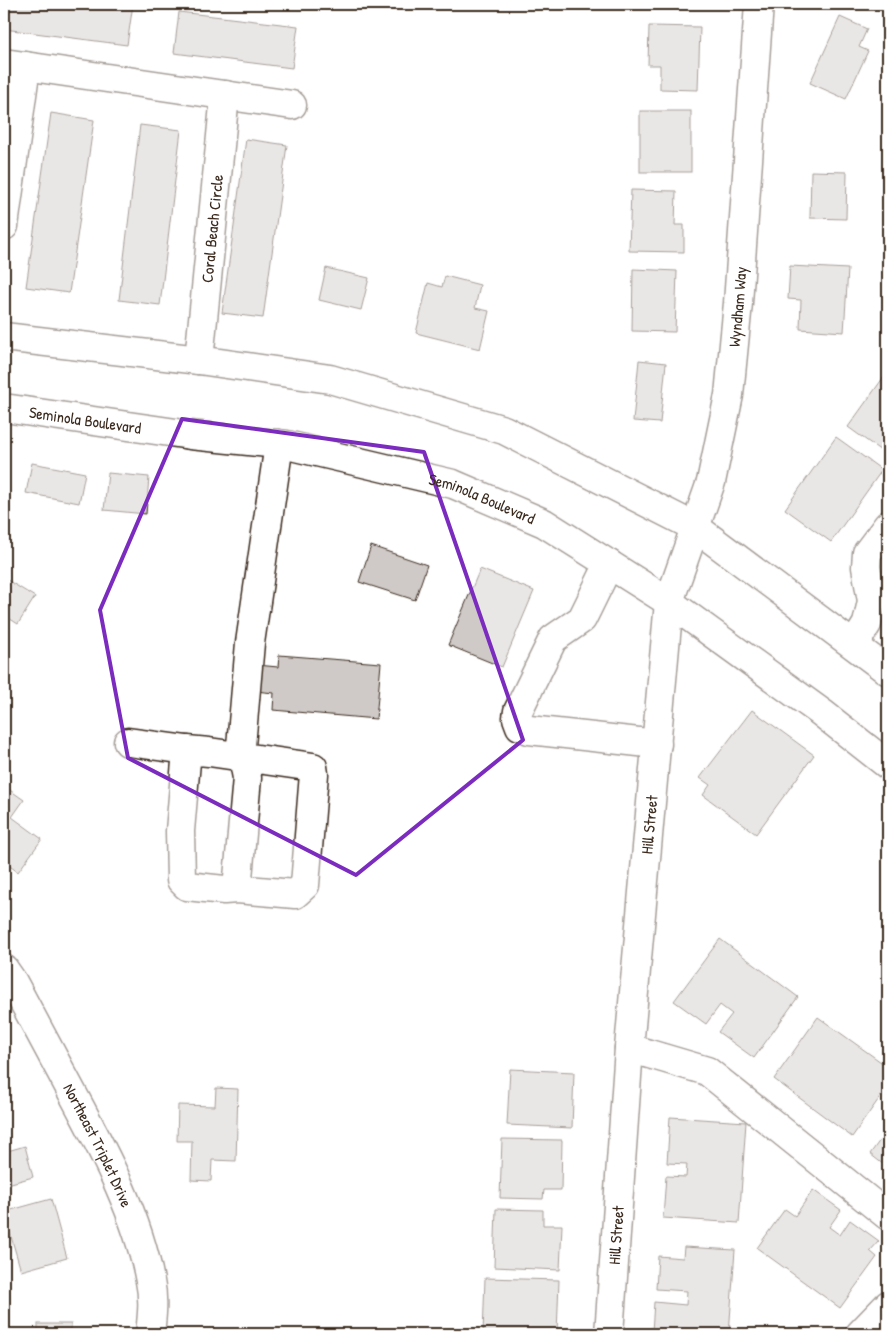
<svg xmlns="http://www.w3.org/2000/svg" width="892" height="1338" viewBox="0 0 892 1338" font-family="'Patrick Hand',sans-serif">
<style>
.building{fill:#cfcac7;stroke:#3b2a1e}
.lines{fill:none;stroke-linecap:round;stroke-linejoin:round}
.minor-casing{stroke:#3b2a1e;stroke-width:31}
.major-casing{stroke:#3b2a1e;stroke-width:31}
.minor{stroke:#fff;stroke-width:28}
.major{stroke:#fff;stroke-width:28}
.marked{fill:none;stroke:#7b2cbf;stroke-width:4;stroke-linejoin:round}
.labels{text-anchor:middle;stroke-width:5;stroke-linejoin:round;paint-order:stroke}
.street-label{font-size:16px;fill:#3b2a1e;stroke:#fff}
</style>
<rect width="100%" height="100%" fill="#fff"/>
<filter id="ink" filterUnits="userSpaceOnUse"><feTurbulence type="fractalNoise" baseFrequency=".02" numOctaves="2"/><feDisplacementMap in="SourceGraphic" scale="10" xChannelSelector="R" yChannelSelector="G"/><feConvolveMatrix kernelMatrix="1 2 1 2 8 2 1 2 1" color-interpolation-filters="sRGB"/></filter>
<g filter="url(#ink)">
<g class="building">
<path d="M4,4H133L127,45L4,29Z"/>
<path d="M179,12L298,26L292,68L174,53Z"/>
<path d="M840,17L867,29L859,47L868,51L846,99L810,83Z"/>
<path d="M649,26L700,27L698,90L660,89V65H648Z"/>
<rect x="640" y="111" width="51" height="61"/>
<path d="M51,113L94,120L69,293L26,287Z"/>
<path d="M140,125L181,130L160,305L119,300Z"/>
<path d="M246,139L287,145L263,318L222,313Z"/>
<path d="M811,171L847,172L846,219L810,218Z"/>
<path d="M631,190L676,191L675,225H684V252L629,251Z"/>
<path d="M790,266L848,269L844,332L800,329L801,300L788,299Z"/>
<path d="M326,268L369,278L361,310L319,300Z"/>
<path d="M633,269L677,271L675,332L632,331Z"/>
<path d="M445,276L480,285L475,308L489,311L480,349L416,333L428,283L442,287Z"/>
<path d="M639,360L666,363L660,423L633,421Z"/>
<path d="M888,371V456L848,427Z"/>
<path d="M836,437L882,470L831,542L785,509Z"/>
<path d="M32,463L85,473L79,503L26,493Z"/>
<path d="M108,473L149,477L146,514L104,510Z"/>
<path d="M371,546L427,565L415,600L359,582Z"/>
<path d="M888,564V575L883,571Z"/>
<path d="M480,569L534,591L502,667L448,645Z"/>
<path d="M4,578L35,597L18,624L4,615Z"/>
<path d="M279,655L381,663L376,719L273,710L274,693L255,691L257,665L278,667Z"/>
<path d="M752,710L814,755L756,834L703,795L710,785L700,778Z"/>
<path d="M4,786L24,800L12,817L42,839L18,872L4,862Z"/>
<path d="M720,939L798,997L754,1058L718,1032L732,1014L720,1005L706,1024L674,1001Z"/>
<path d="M818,1017L888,1067V1086L852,1137L774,1079Z"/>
<path d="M510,1069L574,1072L572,1128L507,1125Z"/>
<path d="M216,1088L238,1089L236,1161L212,1160L211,1181L191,1180L192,1141H177L178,1105L215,1106Z"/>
<path d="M670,1117L746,1122L739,1223L663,1218L666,1176L686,1177L687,1164L667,1163Z"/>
<path d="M888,1129V1168L870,1154Z"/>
<path d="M502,1139L562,1140L561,1190H544L543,1199L500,1198Z"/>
<path d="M25,1146L33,1177L4,1185V1152Z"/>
<path d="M813,1190L841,1210L829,1227L840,1235L850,1220L879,1241L870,1251L877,1257L840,1308L757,1248L785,1209L795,1216Z"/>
<path d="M51,1199L67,1258L21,1271L4,1212Z"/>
<path d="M496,1209L543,1210V1225H562L560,1270L494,1267Z"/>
<path d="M684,1247L735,1250L729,1334H666V1333L652,1332L654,1302L686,1305L687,1291L656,1289L658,1256L683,1258Z"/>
<path d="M485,1278L559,1280L557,1334H483Z"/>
<rect x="38" y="1324" width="33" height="10"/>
<path d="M888,1326V1334H882L880,1331Z"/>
</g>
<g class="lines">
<defs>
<g id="minor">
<path d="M4,63L292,105"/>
<path d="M4,226L26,66"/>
<path id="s1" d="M199,360L225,95"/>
<path d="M609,564L582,619L553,639L518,711L517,718L520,726L529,730L657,744"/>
<path d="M854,645L867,624L872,601L866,567L867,553L888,525"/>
<path d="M128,742L187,750"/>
<path d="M237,889L295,894L305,885L314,774L313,767L209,752L187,750L180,831L181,880L187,886L224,890L237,889L247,778L241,746L250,643L279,444"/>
<path id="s2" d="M4,969L13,982C33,1020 54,1058 74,1096C105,1154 138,1216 150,1281C154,1299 152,1316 150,1334"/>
<path d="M629,1048L707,1071L888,1216"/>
<path id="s3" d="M609,1334L629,1048L669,602L711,482L729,395L738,303L759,4"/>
<path d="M860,1334L888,1305"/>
</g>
<g id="major">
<path d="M4,337L199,360L330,379L504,430L695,527L888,671"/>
<path id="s4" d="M4,408L190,435L287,445L453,484L544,523L669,602L822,713L888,765"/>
</g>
</defs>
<use href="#minor" class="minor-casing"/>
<use href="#major" class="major-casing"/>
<use href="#minor" class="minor"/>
<use href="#major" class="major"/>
</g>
</g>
<path d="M0 0H892V1338H0ZM182,419L424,452L523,740L356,875L128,758L100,610Z" fill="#fff" fill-opacity=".55" fill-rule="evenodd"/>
<path class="marked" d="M182,419L424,452L523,740L356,875L128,758L100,610Z"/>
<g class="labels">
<g class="street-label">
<text dy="6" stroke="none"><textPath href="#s1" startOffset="132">Coral Beach Circle</textPath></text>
<text dy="6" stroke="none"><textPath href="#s3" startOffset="1039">Wyndham Way</textPath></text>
<text dy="6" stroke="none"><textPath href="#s4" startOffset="82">Seminola Boulevard</textPath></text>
<text dy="6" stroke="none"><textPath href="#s4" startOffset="488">Seminola Boulevard</textPath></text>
<text dy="6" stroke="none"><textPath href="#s3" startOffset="511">Hill Street</textPath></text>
<text dy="6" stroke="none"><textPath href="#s2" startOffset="200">Northeast Triplet Drive</textPath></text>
<text dy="6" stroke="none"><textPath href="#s3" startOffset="99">Hill Street</textPath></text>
</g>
</g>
<rect width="892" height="1338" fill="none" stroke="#fff" stroke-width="20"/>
<rect x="10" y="10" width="872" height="1318" fill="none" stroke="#3b2a1e" stroke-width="2" filter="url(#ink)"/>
</svg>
